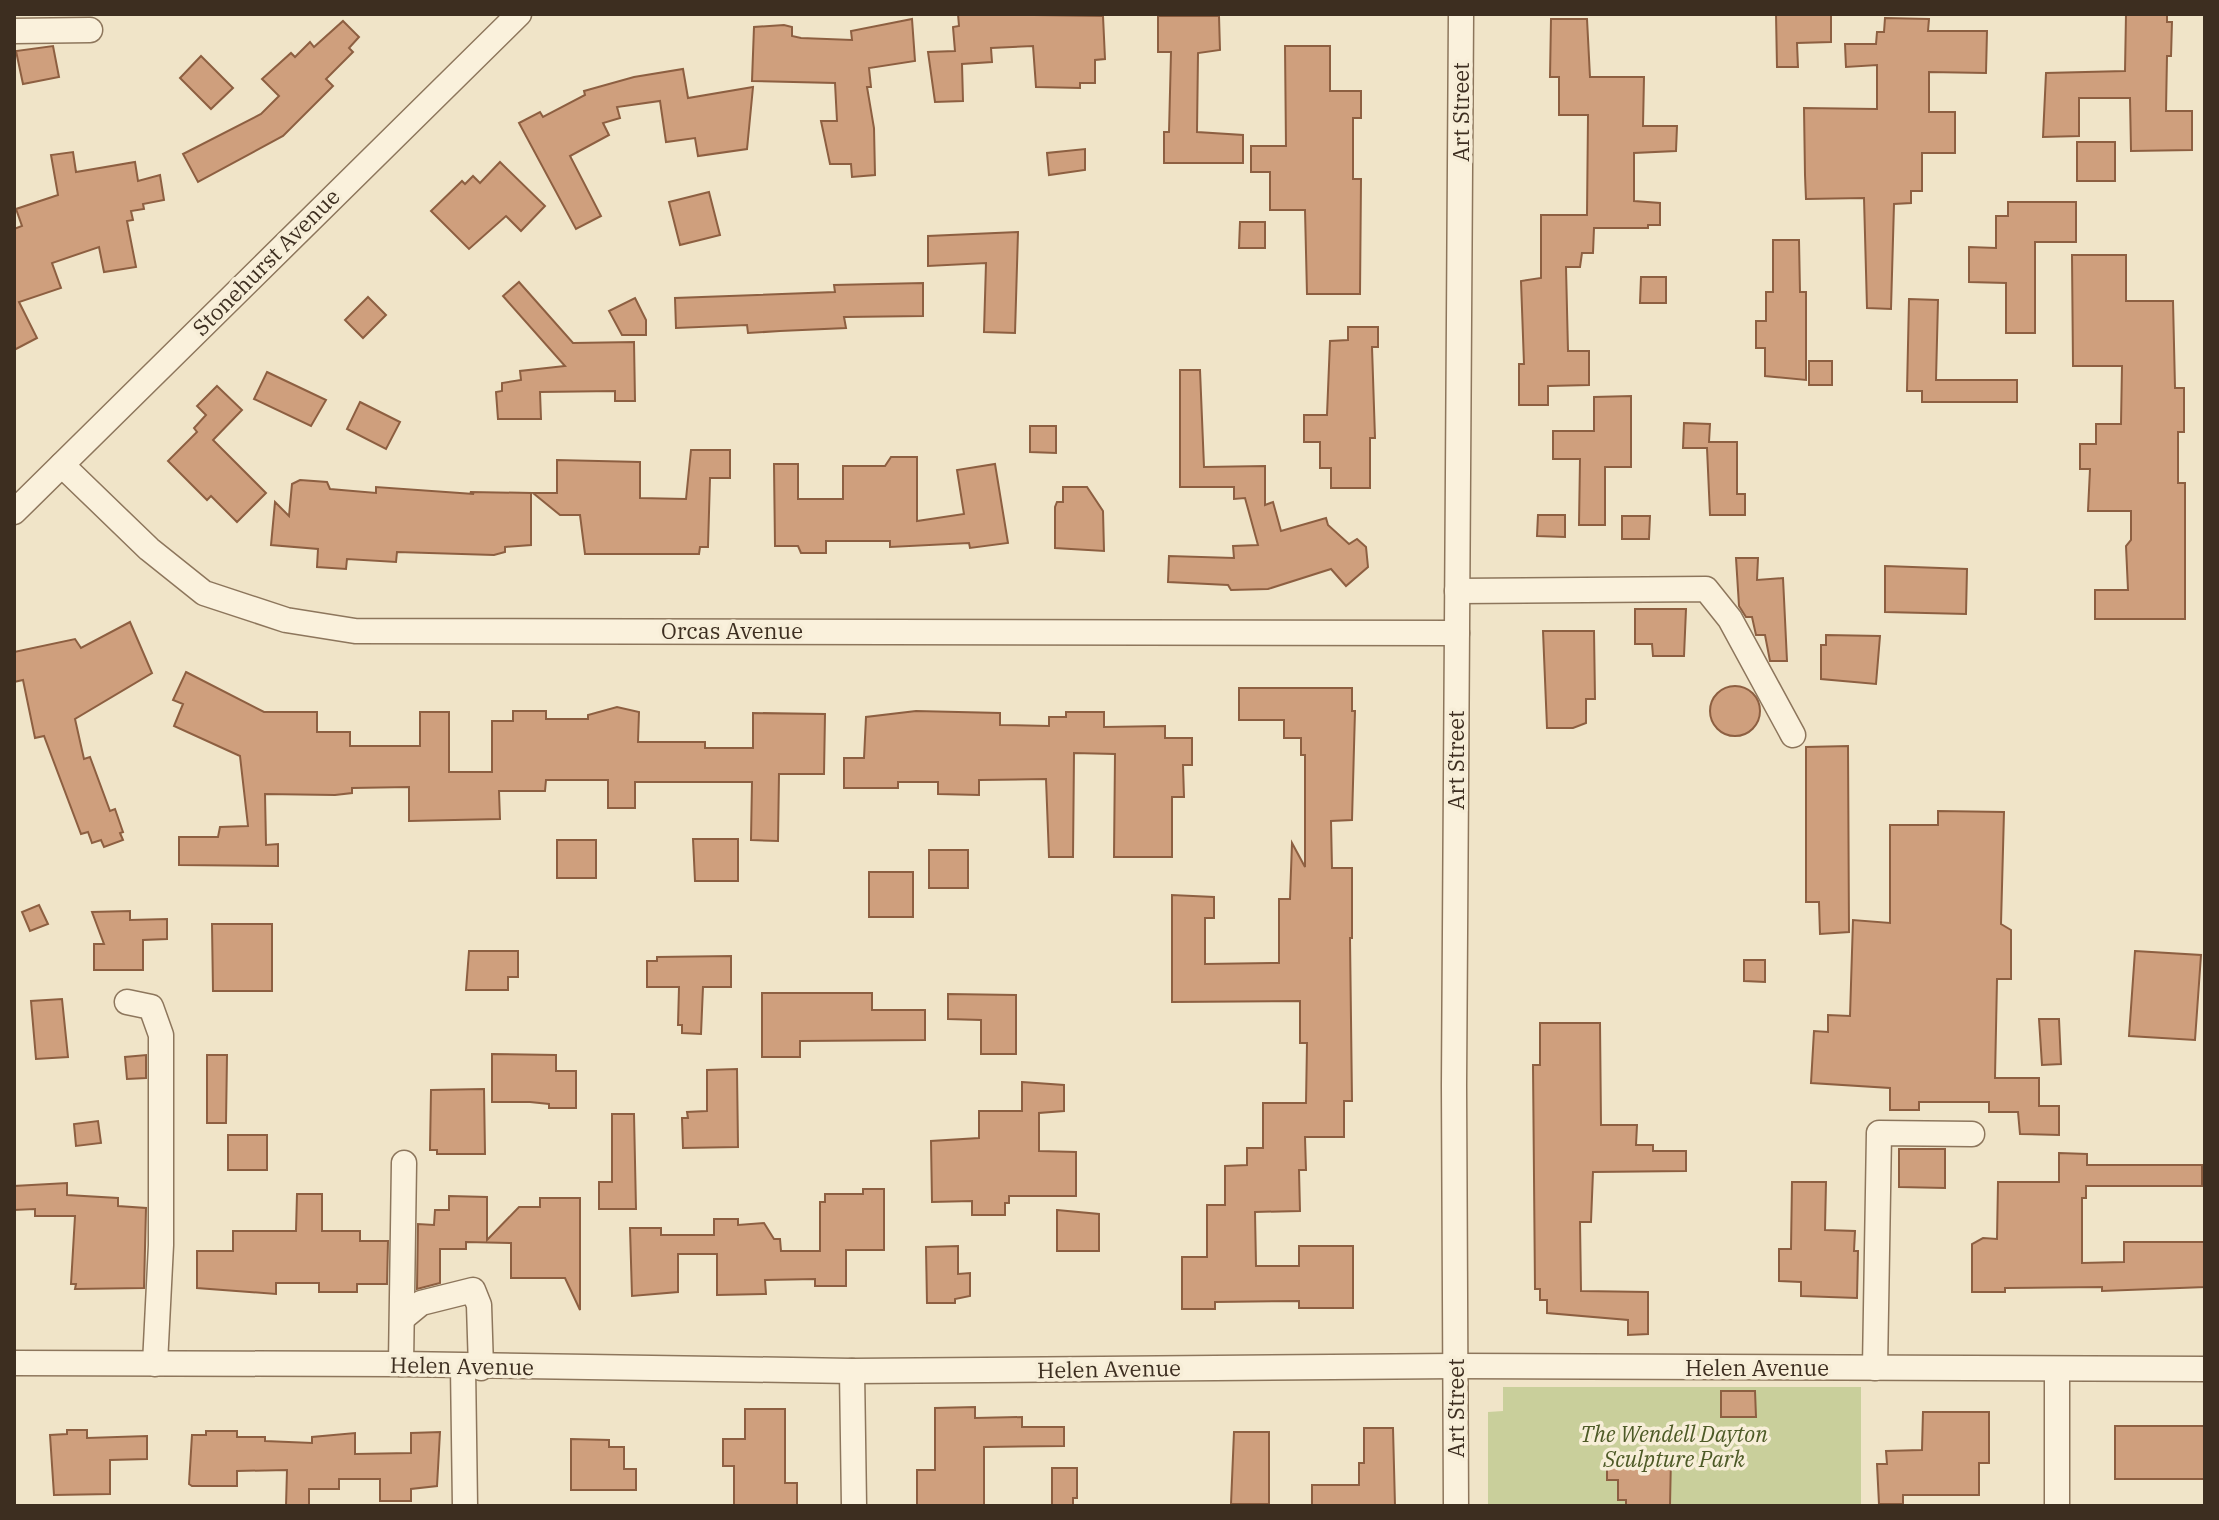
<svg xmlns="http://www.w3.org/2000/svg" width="2219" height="1520" viewBox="0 0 2219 1520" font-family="'IBM Plex Serif',serif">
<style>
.green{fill:#c9cf9b}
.building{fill:#cf9f7d;stroke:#8d5f41;stroke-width:2}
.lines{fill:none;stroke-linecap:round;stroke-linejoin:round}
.minor-casing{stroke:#8d765c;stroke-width:27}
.minor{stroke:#faf1dc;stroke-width:24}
.labels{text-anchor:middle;stroke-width:7;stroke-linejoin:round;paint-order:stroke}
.street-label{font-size:22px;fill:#3d2e20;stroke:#f7eed8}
.park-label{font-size:22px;font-style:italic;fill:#4d5a26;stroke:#f7eed8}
</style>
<rect width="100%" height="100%" fill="#f0e4c8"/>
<path class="green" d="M1503,1387H1861V1506H1488V1412L1503,1411Z"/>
<g class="building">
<path d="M958,14L1103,16L1105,59L1095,60V83H1080V88L1036,87L1033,46L991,48L992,62L962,64L963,101L935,102L928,52L955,51L953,27L959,26Z"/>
<path d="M1776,14H1831V42L1797,43L1798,67H1777Z"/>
<path d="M2126,14H2167V22H2172L2171,56H2167L2166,111H2192V150L2131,151L2130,98H2079V136L2043,137L2046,73L2125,71Z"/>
<path d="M1158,16H1219L1220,50L1198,53L1197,132L1243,135V163H1164V132H1169L1171,52H1158Z"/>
<path d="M1885,18L1929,19L1928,31H1987L1986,73L1929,72V112H1955V153H1922V191H1911V203L1894,204L1891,309L1867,308L1864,198L1806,199L1805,175L1804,108L1877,109V65L1846,67L1845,44H1876L1877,32H1884Z"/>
<path d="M912,19L915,61L869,68L871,87H867L874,128L875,175L852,177L851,164H830L821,121H837L835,83L752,81L754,27L784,25L792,27V36L801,38L852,40L851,31Z"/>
<path d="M1551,19H1587L1590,77H1644L1643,126H1677L1676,151L1634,153V201L1660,203V225H1648V228H1594L1593,253H1582L1580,267H1566L1568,351H1589V385L1548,386V405H1519V364H1524L1521,281L1541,278V215H1587L1588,115H1559V77H1550Z"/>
<path d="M343,21L359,37L349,48L353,52L326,79L333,86L283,136L198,182L183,154L261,114L279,96L262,79L291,53L295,57L310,42L314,47Z"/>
<path d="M53,46L59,77L23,84L16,51Z"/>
<path d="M1285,46H1330V91H1361V118H1353V179H1361L1360,294H1307L1305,210H1270V172H1251V146H1286Z"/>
<path d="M201,56L233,88L211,109L180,78Z"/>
<path d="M683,69L688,98L753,87L747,149L698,156L695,138L666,142L660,101L617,107L620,118L603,123L609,135L570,156L601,216L576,229L519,123L540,112L543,117L585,95L584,91L634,77Z"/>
<rect x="2077" y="142" width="38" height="39"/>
<path d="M1085,149V170L1049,175L1047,153Z"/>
<path d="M73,152L76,172L135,162L138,181L160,175L164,200L143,204L144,209L131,211L133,220L127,221L136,267L104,272L99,247L52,263L61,288L19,302L37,338L14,350V229L22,226L16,209L58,195L51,155Z"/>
<path d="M500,162L545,206L521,231L506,216L469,249L431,211L462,181L465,184L473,176L480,183Z"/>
<path d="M709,192L720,235L680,245L669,202Z"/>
<path d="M2008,202H2076V242H2035V333H2006V283L1969,282V247L1996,248V216H2008Z"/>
<path d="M1240,222H1265V248H1239Z"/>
<path d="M1018,232L1015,333L984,332L986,263L928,266V236Z"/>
<path d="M1773,240H1799L1800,292H1806V380L1765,376V348H1756V321H1766V292H1773Z"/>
<path d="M2072,255H2126V301H2173L2175,388H2184V432H2178V483H2185V619H2095V590H2128L2126,546L2131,540V511H2088L2090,469H2080V444H2096V424H2121L2122,366H2073Z"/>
<path d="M1641,277H1666V303H1640Z"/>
<path d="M519,282L573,343L634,342L635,401H615V391L540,392L541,419H498L496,392L502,391V383L521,380L520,371L565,366L503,296Z"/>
<path d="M923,283V316L844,317L846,328L780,331L748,333L747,325L676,328L675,298L835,292L834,285Z"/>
<path d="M368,297L386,315L363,338L345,320Z"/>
<path d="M635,298L646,320V335H622L609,311Z"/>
<path d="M1909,299L1938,300L1936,380H2017V402H1922V391H1907Z"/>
<path d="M1348,327H1378V347H1372L1375,438H1370V488H1331V468H1320V442H1304V415H1327L1330,341L1348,340Z"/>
<rect x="1809" y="361" width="23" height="24"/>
<path d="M1180,370H1200L1204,467L1265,466V505L1273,502L1281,531L1326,518L1328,525L1349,544L1357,539L1366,547L1368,567L1346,586L1331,569L1268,589L1231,590L1228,585L1168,582L1169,556L1234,558L1233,546L1258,545L1245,498L1234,499V487H1180Z"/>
<path d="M267,372L326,400L311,426L254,399Z"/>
<path d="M217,386L242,410L213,440L266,493L237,522L211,496L207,500L168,461L197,432L194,428L206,415L197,406Z"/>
<path d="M1631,396V467H1605V525H1579L1580,459H1553V431H1594V397Z"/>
<path d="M360,402L400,422L386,449L347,429Z"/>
<path d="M1684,423L1710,424L1709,442H1737V494H1745V515H1710L1707,448H1683Z"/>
<path d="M1030,426H1056V453L1030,452Z"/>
<path d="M691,450H730V478H710L708,547H700L699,554H585L580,515H560L533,493H557V460L640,462V498L686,499Z"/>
<path d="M891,457H917V521L964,514L957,470L995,464L1008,543L970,548L969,543L890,547V541H826V553H801L798,546H775L774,464H798V499H843V466H885Z"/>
<path d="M300,480L327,482L330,489L376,493V487L474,494L470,492L531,493V545L505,547V552L494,555L397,552L396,562L347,559L346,569L317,567L318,549L271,545L275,502L289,516L292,484Z"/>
<path d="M1063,487H1087L1103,511L1104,551L1055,548V507L1057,502H1063Z"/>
<path d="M1538,515H1565V537L1537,536Z"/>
<path d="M1622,516H1650L1649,539H1622Z"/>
<path d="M1736,558H1758L1757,580L1783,578L1787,661H1770L1765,635H1756L1752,617H1746L1739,606Z"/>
<path d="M1885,566L1967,569L1966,614L1885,612Z"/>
<path d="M1635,609H1686L1684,656H1653L1652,644H1635Z"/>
<path d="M130,622L152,673L75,719L84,759L90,757L110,811L115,809L123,832L120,833L123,840L104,847L101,840L92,843L88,832L81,834L44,736L35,738L23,680L14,682V652L75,639L81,648Z"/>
<path d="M1543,631H1594L1595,699H1586V723L1573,728H1547Z"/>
<path d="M1826,635L1880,636L1876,684L1821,679V645H1826Z"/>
<path d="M186,672L264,712H317V732H350V746H420V712H449V772H492V721H513V711H546V719H588V715L617,707L639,712L638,742H705V748H753V713L825,714L824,774H779L778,841L751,840L752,782H635V808H608V780H546L545,791H499L500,819L409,821V787L352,788V793L335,795L265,794L266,845L278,844V866L179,865V837H218L220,827L248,826L240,756L174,726L183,704L173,700Z"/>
<circle cx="1735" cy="711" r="25"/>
<path d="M1239,688H1352V711H1355L1352,820L1331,821L1332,868H1352V938H1350L1352,1101H1344V1137H1305L1306,1170H1299L1300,1211L1255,1212L1256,1266H1299V1246H1353V1308H1299V1301L1215,1302V1309H1182V1257H1207V1205H1225V1166L1247,1165V1148H1263V1103H1306L1307,1043H1300V1001L1172,1002V895L1214,897V918H1205V964L1279,963V899H1290L1292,843L1305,867V755H1301V738H1284V720H1239Z"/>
<path d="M916,711L1000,713V725L1049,726V717H1066V712H1104V727L1165,726V738H1192V765H1183L1184,797H1172V857H1114L1115,754L1074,753L1073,857H1049L1046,779L979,780V795L938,794V782H898V788H844V758H864L866,717Z"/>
<path d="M1848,746L1849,932L1820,934L1819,902H1806V747Z"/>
<path d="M1938,811L2004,812L2001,924L2011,930V979H1997L1995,1078H2039V1106H2059V1135L2020,1134L2018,1112H1989V1102H1919V1110H1890V1088L1811,1083L1814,1031L1828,1032V1015L1850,1016L1853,920L1890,923V825H1938Z"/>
<path d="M693,839H738V881H695Z"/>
<rect x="557" y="840" width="39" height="38"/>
<rect x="929" y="850" width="39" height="38"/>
<rect x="869" y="872" width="44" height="45"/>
<path d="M39,905L48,924L30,931L22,912Z"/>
<path d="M130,911V920L167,919V939L143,940V970H94V944H104L92,912Z"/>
<path d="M212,924H272V991H213Z"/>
<path d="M469,951H518V977H508V990H466Z"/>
<path d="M2135,951L2201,955L2195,1040L2129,1036Z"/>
<path d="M731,956V987H703L701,1034L682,1033V1025H678L679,987H647V961H657V957Z"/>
<path d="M1744,960H1765V982L1744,981Z"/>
<path d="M762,993H872V1010H925V1040L800,1041V1057H762Z"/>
<path d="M948,994L1016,995V1054H981V1020L948,1019Z"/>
<path d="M62,999L68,1057L36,1059L31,1001Z"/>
<path d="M2039,1019H2059L2061,1064L2042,1065Z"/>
<path d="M1540,1023H1600L1601,1125H1637L1636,1145H1653V1151H1686V1171L1593,1172L1591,1222H1580L1581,1291L1648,1292V1334L1628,1335V1320L1547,1313V1300H1540V1289H1535L1533,1065H1540Z"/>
<path d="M492,1054L556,1055V1071H576V1108H549V1104L530,1102H492Z"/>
<path d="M146,1055V1078L127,1079L125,1057Z"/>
<path d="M207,1055H227L226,1123H207Z"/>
<path d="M737,1069L738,1147L683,1148L682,1118H688L687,1112L707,1111V1070Z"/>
<path d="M1022,1082L1064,1085V1111L1039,1113V1151L1076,1152V1196H1009V1203H1005V1215H972V1201L932,1202L931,1141L979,1138V1111H1022Z"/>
<path d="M484,1089L485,1154H437V1150H430L431,1090Z"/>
<path d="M612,1114H634L636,1209H599V1182H612Z"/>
<path d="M98,1121L101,1143L76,1146L74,1124Z"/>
<rect x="228" y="1135" width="39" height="35"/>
<path d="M1899,1149H1945V1188L1899,1187Z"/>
<path d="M2059,1153L2087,1154V1165H2202V1186H2086V1198H2082V1263L2124,1262V1242H2205V1287L2102,1291V1287L2005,1288V1292H1972V1244L1983,1238L1997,1239L1998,1182H2059Z"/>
<path d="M1792,1182H1826L1825,1230L1855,1231L1854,1251H1858L1857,1298L1801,1296V1282L1779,1281V1249H1791Z"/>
<path d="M67,1183V1195L118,1198V1206L146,1208L144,1288L75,1289L76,1284H71L75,1216H35V1209L14,1210V1186Z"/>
<path d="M863,1189H884V1250H846V1286H815V1279L765,1280L766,1294L717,1295V1254H678V1292L632,1296L630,1228H661V1235H714V1219H738V1225L764,1223L774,1239H780L781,1251H820V1202H825V1194H863Z"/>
<path d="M297,1194H322V1231H360V1241H388L387,1284H357V1292H319V1283H276V1294L197,1288V1251H233V1231H296Z"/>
<path d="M449,1196L487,1197V1240L519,1207H540V1198H580V1310L565,1278H511V1243L466,1242V1249H440V1283L417,1289L418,1224L434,1225L435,1210H449Z"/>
<path d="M1057,1210L1099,1214V1251H1057Z"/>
<path d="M958,1246V1274L970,1273V1296L955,1299V1303H927L926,1247Z"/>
<path d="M1721,1391H1755L1756,1417H1721Z"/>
<path d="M975,1407V1418L1022,1417V1427H1064V1446L984,1447V1506H917V1470H935V1408Z"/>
<path d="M745,1409H785V1483H797V1506H734V1466H723V1439H745Z"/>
<path d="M1923,1412H1989V1463H1979V1495H1903V1504H1879L1877,1464H1887L1886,1451L1922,1450Z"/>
<rect x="2115" y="1426" width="90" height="53"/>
<path d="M1364,1428H1393L1395,1506H1312V1485H1359V1463H1364Z"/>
<path d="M67,1430H87V1438L147,1436V1459L110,1460V1494L54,1495L50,1435L67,1434Z"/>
<path d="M206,1431H237V1437H265V1441L312,1443V1437L355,1433V1454L411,1453V1433L440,1432L437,1486L411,1489V1501H380V1479H339V1489H309V1506H286L287,1470L237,1471V1486H192L189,1484L192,1435H206Z"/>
<path d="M1234,1432H1269V1504H1231Z"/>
<path d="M571,1439L609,1440V1447H624V1469H636V1490H571Z"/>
<path d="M1671,1456L1670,1506H1626V1500H1618V1480H1607V1457Z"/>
<path d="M1052,1468H1077V1498H1073V1506H1052Z"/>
</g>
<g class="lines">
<defs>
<g id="minor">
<path d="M14,31L90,30"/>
<path d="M62,465L149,549L204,593L286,620L355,631L1457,633"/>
<path d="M14,512L519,14"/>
<path d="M1457,591L1706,589L1730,619L1793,735"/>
<path d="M127,1002L151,1007L161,1035V1245L155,1364"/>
<path d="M404,1317L421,1303L473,1290L479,1305L481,1368"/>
<path d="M14,1363L401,1364L852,1371L1456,1366L2205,1369"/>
<path d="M401,1364L404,1163"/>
<path d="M463,1367L465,1506"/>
<path d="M1875,1368L1879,1133L1972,1134"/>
<path d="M2057,1369V1506"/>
<path d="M852,1371L854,1506"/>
<path d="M1456,1506L1454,1086L1461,14"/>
</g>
</defs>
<use href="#minor" class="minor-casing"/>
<use href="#minor" class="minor"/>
</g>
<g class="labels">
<g class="street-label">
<text transform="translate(1461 112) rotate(-90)" y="8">Art Street</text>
<text transform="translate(266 262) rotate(-45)" y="8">Stonehurst Avenue</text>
<text x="732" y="639">Orcas Avenue</text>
<text transform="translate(1456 760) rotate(-90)" y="8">Art Street</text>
<text transform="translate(462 1366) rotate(1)" y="8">Helen Avenue</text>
<text x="1757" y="1376">Helen Avenue</text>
<text transform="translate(1109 1369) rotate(-1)" y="8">Helen Avenue</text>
<text transform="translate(1456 1408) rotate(-90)" y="8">Art Street</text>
</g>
<g class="park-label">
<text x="1674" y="1442">The Wendell Dayton<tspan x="1674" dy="25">Sculpture Park</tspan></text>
</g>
</g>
<rect width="2219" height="1520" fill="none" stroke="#3d2e20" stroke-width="32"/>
</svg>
